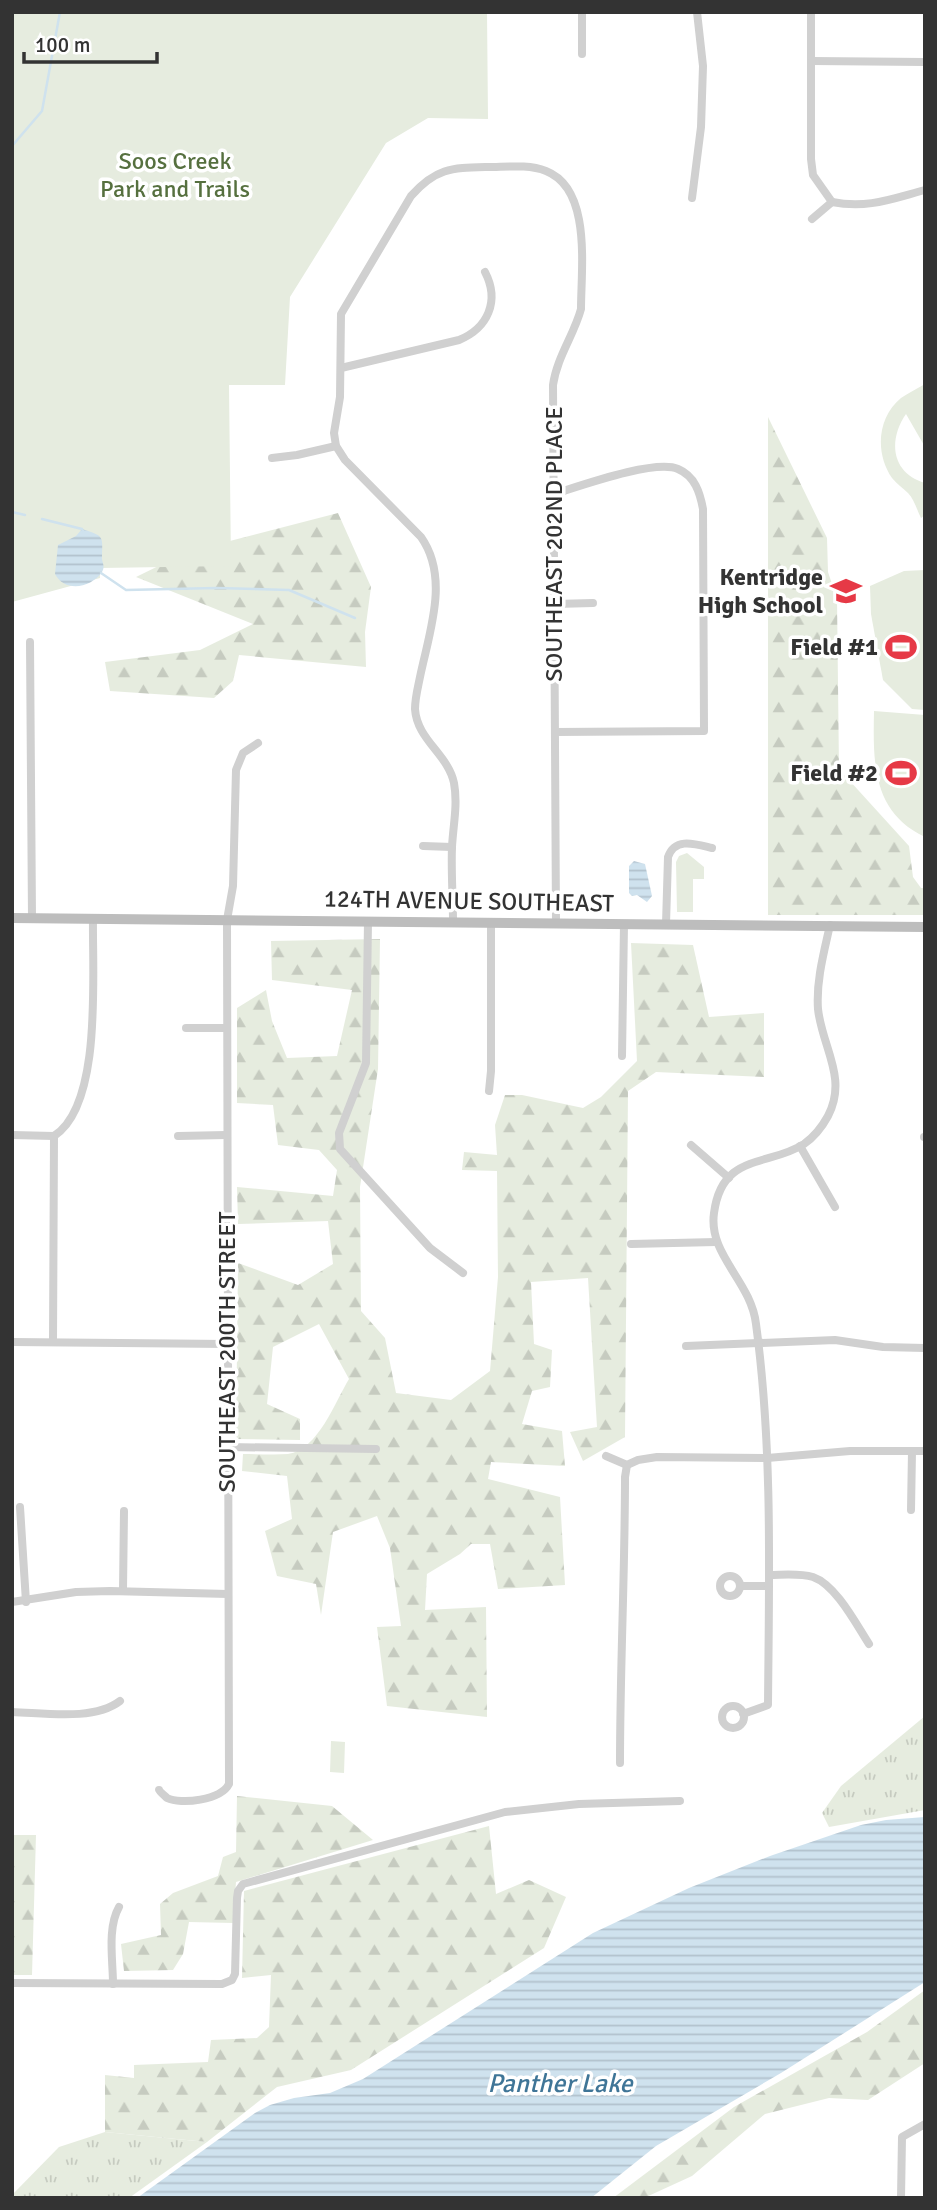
<svg xmlns="http://www.w3.org/2000/svg" width="937" height="2210" viewBox="0 0 937 2210" font-family="Signika,sans-serif">
<style>
.grass{fill:url(#grass-tufts)}
.forest{fill:url(#forest-firs)}
.park{fill:#e6ecdf}
.water{fill:url(#water-rules)}
.lines{fill:none;stroke-linecap:round;stroke-linejoin:round}
.stream{stroke:#cfe2ee;stroke-width:2.5}
.street{stroke:#d0d0d0;stroke-width:8}
.secondary{stroke:#bdbdbd;stroke-width:10}
.labels{text-anchor:middle;stroke-width:7;stroke-linejoin:round;paint-order:stroke}
.park-label{font-size:24px;fill:#56703f;stroke:#fff}
.street-label{font-size:24px;fill:#333;stroke:#fff}
.poi-label{font-size:24px;font-weight:bold;fill:#333;stroke:#fff;text-anchor:end}
.water-label{font-size:26px;font-style:italic;fill:#3f7597;stroke:#fff}
</style>
<defs>
<pattern id="grass-tufts" width="24" height="20" patternUnits="userSpaceOnUse" patternTransform="scale(1.75)"><rect width="24" height="20" fill="#e6ecdf"/><path d="M3 7l-1-3M5 7V3M7 7l1-3M15 17l-1-3M17 17v-4M19 17l1-3" fill="none" stroke="#c6cbc0"/></pattern>
<pattern id="forest-firs" width="22" height="20" patternUnits="userSpaceOnUse" patternTransform="scale(1.75)"><rect width="22" height="20" fill="#e6ecdf"/><path d="M5 1l3.5 6h-7zM16 11l3.5 6h-7z" fill="#c6cbc0"/></pattern>
<pattern id="water-rules" width="6" height="5" patternUnits="userSpaceOnUse" patternTransform="scale(1.75)"><rect width="6" height="5" fill="#cfe2ee"/><path d="M0 2.5h6" fill="none" stroke="#b2c2cd"/></pattern>
</defs>
<rect width="100%" height="100%" fill="#fff"/>
<g class="grass">
<path d="M925,1716V1810L829,1827L822,1813L841,1786Z"/>
<path d="M105,2132L207,2142L129,2198H12V2195L59,2147Z"/>
</g>
<g class="forest">
<path d="M768,417L827,538L828,572L837,599L839,769L909,846L913,877L921,888H925V915H768Z"/>
<path d="M338,513L371,587L365,632L366,667L239,655L233,681L214,698L110,691L105,662L200,650L253,624L136,577L187,552Z"/>
<path d="M380,939L378,1069L360,1187L361,1311L385,1338L396,1393L451,1400L490,1371L498,1277L497,1171L462,1170L464,1152L497,1155L495,1125L505,1095H522L583,1108L601,1097L637,1061L631,943L693,945L709,1017L764,1013V1077L656,1072L628,1091L625,1437L583,1461L570,1432L597,1427L588,1278L531,1282L534,1344L552,1350L550,1387L532,1391L522,1424L562,1431L565,1466L491,1462L488,1479L560,1497L565,1585L498,1589L490,1544H471L460,1554L427,1574L425,1610L486,1607L487,1717L387,1706L377,1627L401,1626L390,1548L377,1516L333,1532L321,1615L316,1584L277,1576L265,1531L292,1519L287,1476L242,1471L243,1454C258,1454 274,1455 288,1454C318,1450 335,1402 349,1379L319,1324L273,1347L267,1404L300,1419V1440L236,1439L238,1263L298,1285L333,1264L328,1221L238,1224L237,1187L333,1196L337,1170L319,1150L278,1145L273,1105L237,1103V1008L266,990L272,1021L287,1058L337,1056L352,990L272,980L271,941Z"/>
<path d="M237,1796L332,1806L373,1840L236,1882L233,1923L189,1922L183,1954L173,1970L124,1971L121,1944L161,1935L160,1904L173,1893L218,1876L223,1857L236,1852Z"/>
<path d="M489,1826L496,1894L529,1880L566,1897L544,1948L351,2070L277,2087L207,2142L105,2132V2075L134,2078V2065L208,2062L211,2040L257,2038L269,2027L271,1975L242,1978L244,1891Z"/>
<path d="M12,1835H36L32,1975H12Z"/>
<path d="M925,1990V2063L868,2100L829,2098L765,2114L692,2176L644,2198H613L734,2107L867,2032Z"/>
</g>
<g class="park">
<path d="M12,12H487L488,119L428,118L386,143L290,297L285,385H229L231,566L100,568V578L12,602Z"/>
<path d="M925,384V447L906,414C888,440 891,473 925,483V515L921,518C917,510 914,499 908,493C903,488 897,484 892,478C875,453 877,418 901,398C908,393 917,389 925,384Z"/>
<path d="M925,570V710L912,709L883,680L871,614L870,586L904,571Z"/>
<path d="M874,711L925,715V837C872,812 873,762 874,711Z"/>
<path d="M687,853L704,867V879H693V912H677L676,862L679,856Z"/>
<path d="M331,1741L345,1742L344,1773L330,1772Z"/>
</g>
<g class="water">
<path d="M82,529C103,536 103,535 102,556C101,561 106,566 102,572C91,588 65,593 55,574L58,545L76,536Z"/>
<path d="M634,861L645,864L652,896L647,902L637,895L632,896L629,893V866Z"/>
<path d="M925,1817V1982L781,2073L656,2146L591,2198H137L255,2113L270,2105L294,2098L330,2093L363,2079L593,1933L689,1888L770,1856L861,1825L886,1820Z"/>
</g>
<g class="lines">
<g class="stream">
<path d="M12,146L42,111L60,12"/>
<path d="M12,512L25,515"/>
<path d="M42,519L82,529L83,531"/>
<path d="M101,573L126,590L216,588L289,590L355,618"/>
</g>
<g class="street">
<path d="M811,12V159L813,175L832,202"/>
<path d="M582,54V12"/>
<path d="M812,61L925,62"/>
<path d="M692,198L701,127L703,66L697,12"/>
<path d="M832,202C867,209 891,199 925,190"/>
<path d="M812,219L832,202"/>
<path d="M341,368L459,340C488,328 500,301 485,272"/>
<path d="M272,458L297,455L336,446"/>
<path d="M554,494C580,486 655,459 678,469C695,476 700,493 703,509L704,731L555,732"/>
<path d="M555,604L593,603"/>
<path d="M30,642L32,918"/>
<path d="M423,846L452,847"/>
<path d="M368,921L366,1063L339,1133L340,1149L430,1248L463,1273"/>
<path d="M453,922C453,897 451,872 452,847C453,826 458,805 454,783C448,754 417,740 415,709C415,698 418,687 420,677C429,633 450,578 421,537L345,460L336,446L334,433L340,397L341,314L411,196C436,168 451,168 487,167C506,167 528,164 546,171C592,189 581,268 581,309C574,335 557,357 553,385L556,923"/>
<path d="M666,924L668,857C675,837 695,844 712,848"/>
<path d="M186,1028H226"/>
<path d="M622,1056L624,924"/>
<path d="M489,1091L491,1071V922"/>
<path d="M12,1135L54,1136"/>
<path d="M54,1136C103,1105 92,972 93,918"/>
<path d="M178,1136L226,1135"/>
<path d="M924,1137H925"/>
<path d="M691,1145L729,1178"/>
<path d="M800,1146L835,1207"/>
<path d="M631,1244L716,1242"/>
<path d="M12,1342L227,1344"/>
<path d="M53,1342L54,1136"/>
<path d="M686,1346L835,1340L883,1347L925,1348"/>
<path d="M227,1447L376,1449"/>
<path d="M606,1456L627,1465L638,1460L657,1457L767,1458L850,1451H925"/>
<path d="M20,1507L26,1602"/>
<path d="M911,1510L912,1451"/>
<path d="M769,1575C783,1575 799,1573 813,1577C836,1585 856,1624 869,1644"/>
<circle cx="730" cy="1586" r="10"/>
<path d="M740,1586H769"/>
<path d="M123,1590L124,1511"/>
<path d="M12,1602L76,1592L110,1591L228,1594"/>
<circle cx="733" cy="1717" r="11"/>
<path d="M12,1712C45,1713 94,1721 120,1701"/>
<path d="M743,1714L768,1705C769,1579 773,1450 756,1324C751,1281 708,1255 714,1213C722,1152 769,1167 804,1144C814,1137 822,1127 828,1116C848,1078 822,1047 818,1009C816,981 824,952 830,925"/>
<path d="M620,1763C620,1668 625,1572 625,1477L627,1465"/>
<path d="M159,1790C159,1791 166,1797 167,1798C181,1805 221,1800 229,1784L227,920L233,886L236,770L243,753L258,743"/>
<path d="M12,1983L222,1984L232,1980L235,1974L237,1898L238,1891L243,1884L505,1812L579,1804L680,1801"/>
<path d="M113,1984C113,1961 107,1928 119,1907"/>
<path d="M901,2198L902,2137L925,2124"/>
</g>
<path class="secondary" d="M12,918L925,927"/>
</g>
<defs>
<symbol id="school-bare" viewBox="-9 -9 18 18"><path d="M0-5L7-2L0 1L-7-2ZM-4 1L0 2.5L4 1V4Q0 6-4 4Z" fill="#e63946" stroke="#fff" stroke-width="2.5" paint-order="stroke"/></symbol>
<symbol id="stadium-bare" viewBox="-9 -9 18 18"><path d="M0-5a6.5 5 0 1 0 0 10a6.5 5 0 1 0 0-10ZM-3.5-1.8h7v3.6h-7Z" fill="#e63946" stroke="#fff" stroke-width="2.5" paint-order="stroke"/></symbol>
</defs>
<g fill-rule="evenodd">
<use href="#school-bare" x="824" y="569" width="44" height="44"/>
<use href="#stadium-bare" x="879" y="625" width="44" height="44"/>
<use href="#stadium-bare" x="879" y="751" width="44" height="44"/>
</g>
<g class="labels">
<g class="park-label">
<text x="175" y="169">Soos Creek<tspan x="175" dy="28">Park and Trails</tspan></text>
</g>
<g class="street-label">
<text transform="translate(554 544) rotate(-90)" y="8">SOUTHEAST 202ND PLACE</text>
<text transform="translate(469 901) rotate(1)" y="8">124TH AVENUE SOUTHEAST</text>
<text transform="translate(227 1352) rotate(-90)" y="8">SOUTHEAST 200TH STREET</text>
</g>
<g class="poi-label">
<text x="823" y="585">Kentridge<tspan x="823" dy="28">High School</tspan></text>
<text x="878" y="655">Field #1</text>
<text x="878" y="781">Field #2</text>
</g>
<g class="water-label">
<text x="560" y="2092">Panther Lake</text>
</g>
</g>
<rect width="937" height="2210" fill="none" stroke="#333333" stroke-width="28"/>
<path d="M24 52v10h133v-10" fill="none" stroke="#333333" stroke-width="3.5"/>
<text x="35" y="52" font-size="21" fill="#333333" stroke="#ffffff" stroke-width="5" paint-order="stroke">100 m</text>
</svg>
